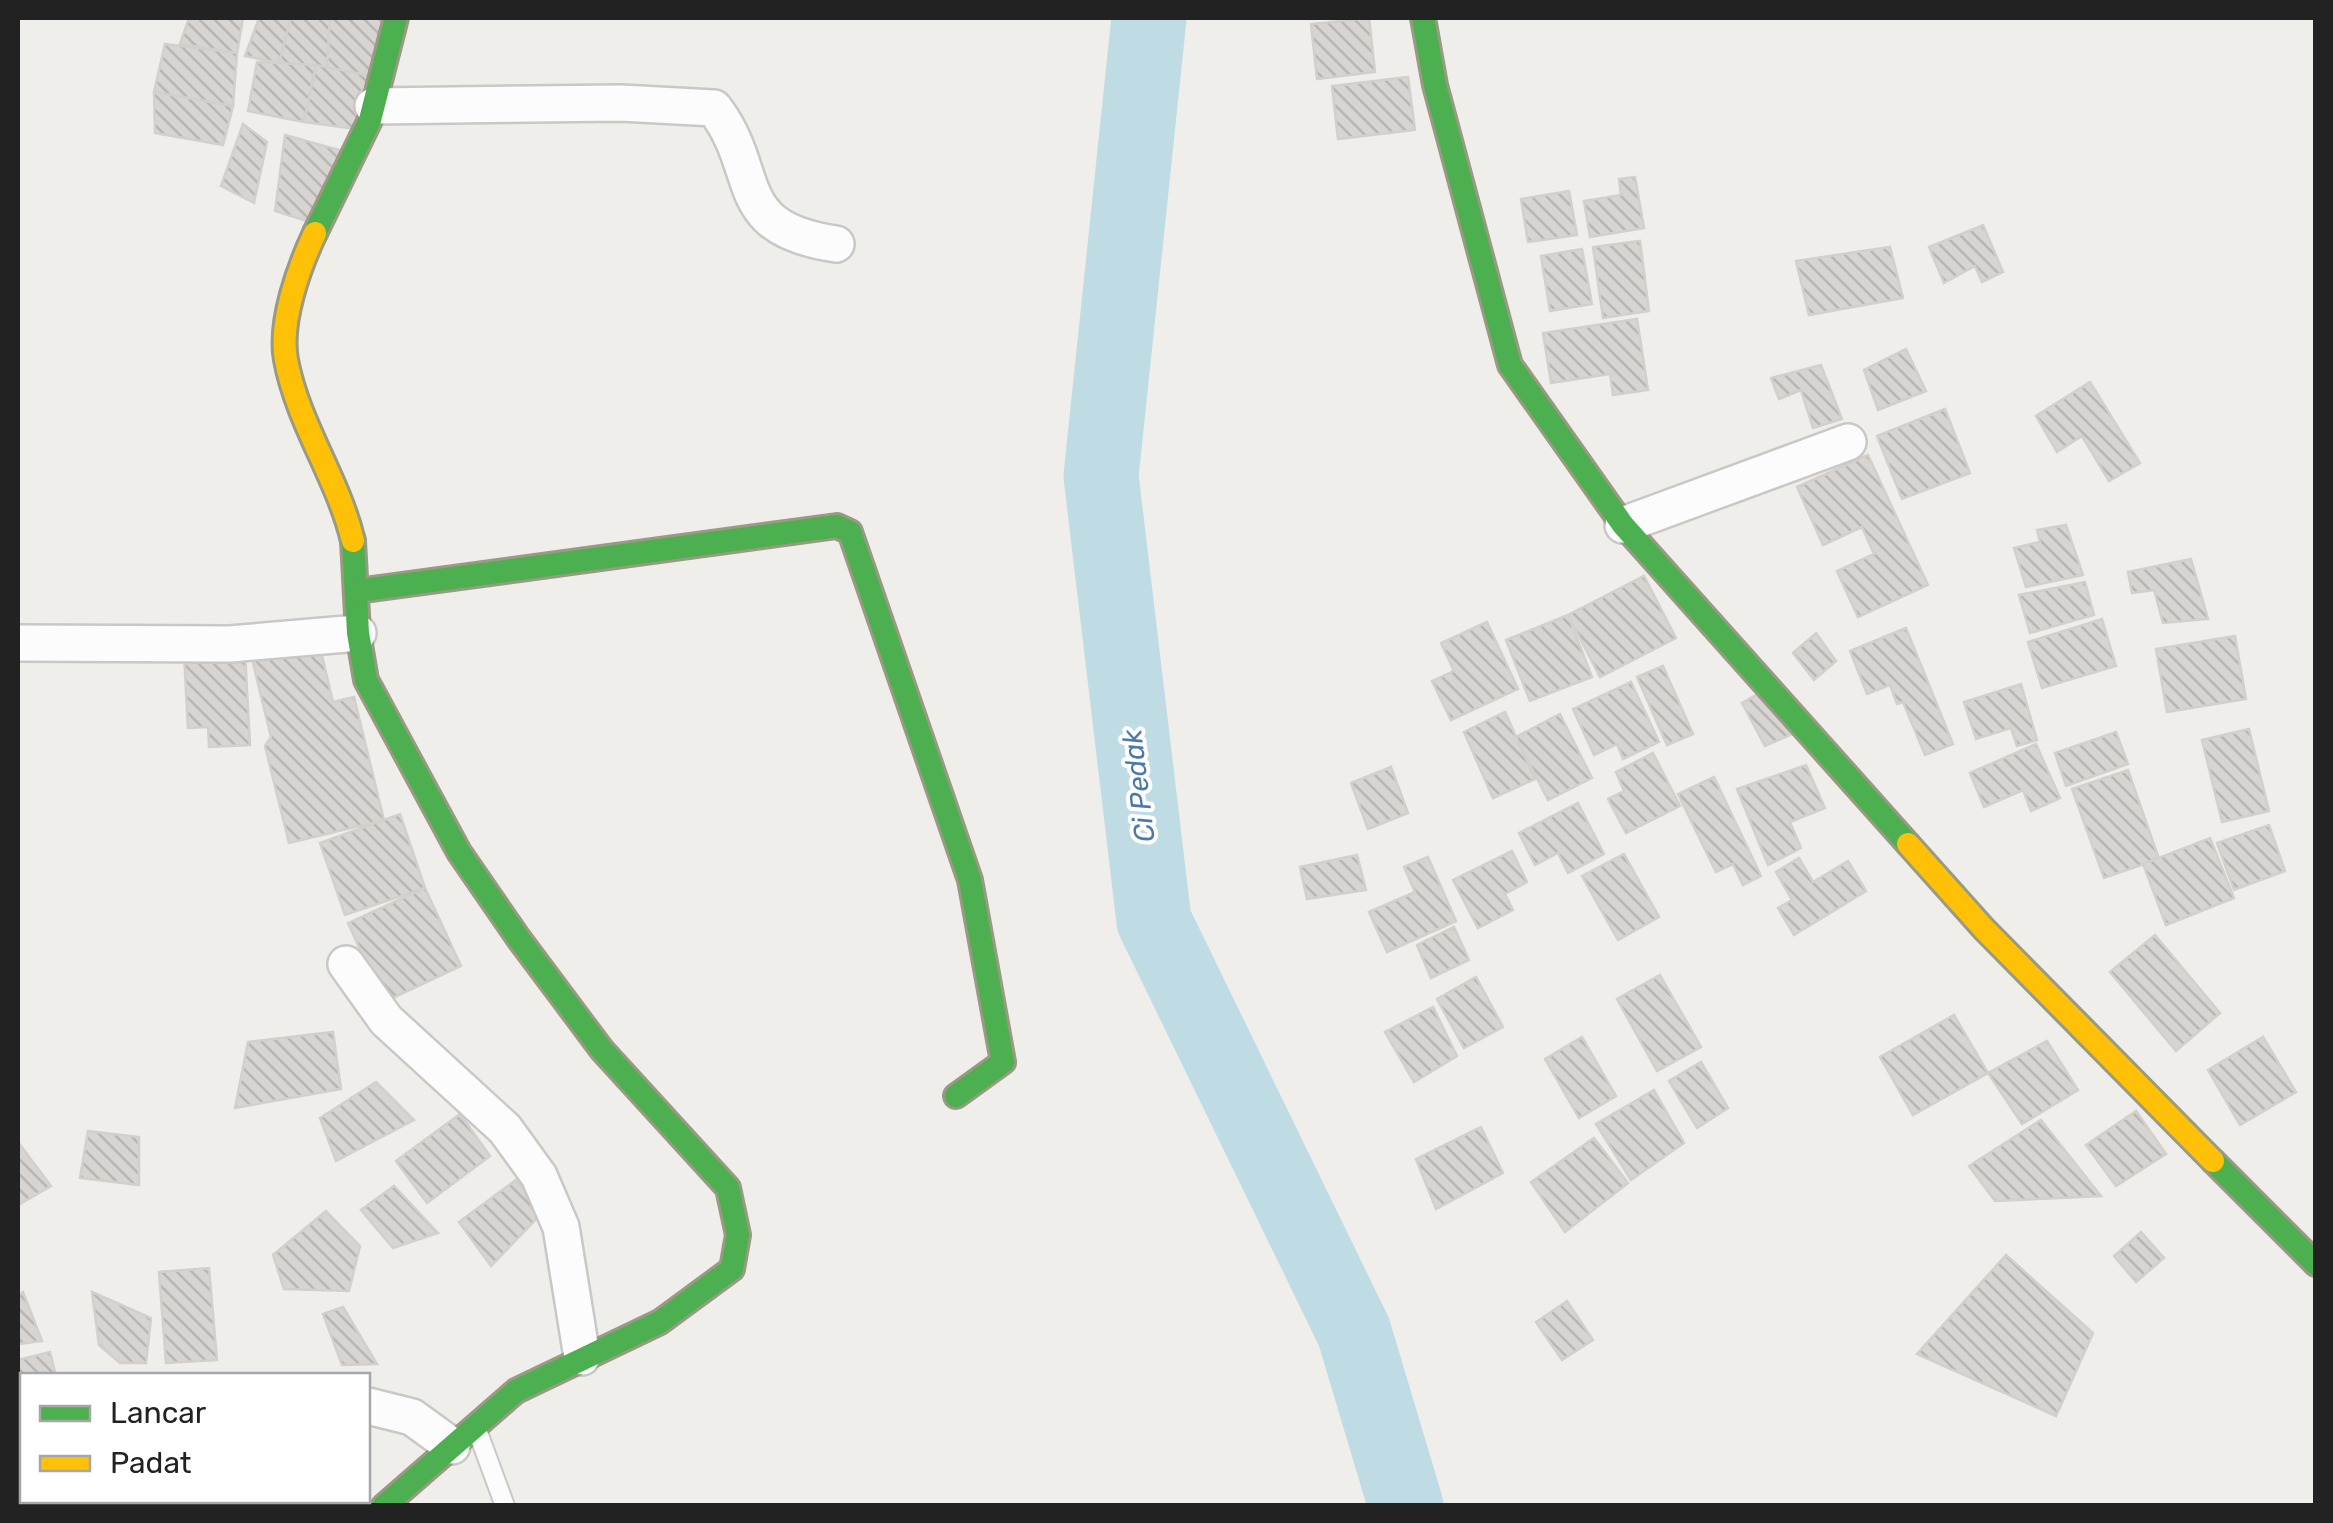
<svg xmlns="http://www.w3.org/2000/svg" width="2333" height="1523" viewBox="0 0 2333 1523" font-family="Rubik,sans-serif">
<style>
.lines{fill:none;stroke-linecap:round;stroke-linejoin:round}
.river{stroke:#bfdbe3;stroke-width:75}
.building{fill:url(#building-back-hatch);stroke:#d3d0cc;stroke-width:2.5}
.lane-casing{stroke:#c9c8c7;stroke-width:22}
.street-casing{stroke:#c9c8c7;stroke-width:40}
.fast-casing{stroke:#999a82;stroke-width:28}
.slow-casing{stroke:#999a82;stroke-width:28}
.lane{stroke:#fdfcfc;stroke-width:18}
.street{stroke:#fdfcfc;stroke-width:35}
.fast{stroke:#4caf50;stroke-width:22}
.slow{stroke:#ffc107;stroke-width:22}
.labels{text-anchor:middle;stroke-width:8;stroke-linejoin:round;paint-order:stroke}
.water-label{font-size:28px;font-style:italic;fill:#4a7aab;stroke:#fff}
</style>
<defs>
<pattern id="building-back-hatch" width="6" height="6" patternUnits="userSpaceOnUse" patternTransform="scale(2.5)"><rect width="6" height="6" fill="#d7d4d2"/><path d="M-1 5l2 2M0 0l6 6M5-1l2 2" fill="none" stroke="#b8b6b4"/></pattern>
</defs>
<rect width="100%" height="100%" fill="#f0eeeb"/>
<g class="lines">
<path class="river" d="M1149,18L1101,476L1154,921L1354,1332L1406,1506"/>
</g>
<g class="building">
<path d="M189,18H243L237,53L180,44Z"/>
<path d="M259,18H291L279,63L245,56Z"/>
<path d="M291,18H330L327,69L279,63Z"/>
<path d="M330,18L383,19L381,78L327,69Z"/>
<path d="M1369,18L1375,72L1317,79L1311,24Z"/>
<path d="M165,44L237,53L233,106L154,92Z"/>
<path d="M257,62L316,65L304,122L248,111Z"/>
<path d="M316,65L381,78L355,129L304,122Z"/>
<path d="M1408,77L1415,130L1338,139L1332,86Z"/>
<path d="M154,92L233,106L223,145L155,133Z"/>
<path d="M243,124L267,142L254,203L221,186Z"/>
<path d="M285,135L343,151L319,225L275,211Z"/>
<path d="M1635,177L1644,228L1590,237L1584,201L1621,195L1619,179Z"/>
<path d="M1569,191L1577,235L1528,242L1521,199Z"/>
<path d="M1983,225L2003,272L1982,282L1975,266L1944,283L1929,247Z"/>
<path d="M1640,241L1649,311L1603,318L1593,247Z"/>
<path d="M1890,247L1903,298L1809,315L1796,261Z"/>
<path d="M1582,249L1592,304L1550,311L1541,256Z"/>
<path d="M1637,319L1648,390L1613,395L1610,374L1551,383L1543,333Z"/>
<path d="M1906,349L1926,391L1878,410L1864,370Z"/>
<path d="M1821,365L1842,419L1813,428L1801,390L1779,399L1771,378Z"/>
<path d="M2090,382L2140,463L2109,481L2082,436L2057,452L2036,416Z"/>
<path d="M1945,409L1970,473L1902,499L1877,436Z"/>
<path d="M1868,455L1928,585L1858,617L1837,571L1874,554L1862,527L1823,545L1797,487Z"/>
<path d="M2066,525L2083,575L2026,587L2014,548L2040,542L2037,530Z"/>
<path d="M2191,559L2208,619L2163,623L2154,590L2132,593L2128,572Z"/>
<path d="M1644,576L1676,638L1600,677L1568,615Z"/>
<path d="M2085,582L2094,615L2030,633L2019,595Z"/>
<path d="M1568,615L1592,677L1530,701L1506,640Z"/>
<path d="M2102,619L2116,666L2042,688L2028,642Z"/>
<path d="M1487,622L1518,689L1451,720L1432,681L1454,671L1441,643Z"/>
<path d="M1906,628L1953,744L1925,755L1903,702L1897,704L1890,685L1867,694L1850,651Z"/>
<path d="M1816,633L1836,661L1814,680L1793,653Z"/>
<path d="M317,635L333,702L354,697L384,820L289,843L265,746L271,737L250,651Z"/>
<path d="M2235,636L2246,699L2167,712L2156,649Z"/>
<path d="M245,652L250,745L209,747L208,727L188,728L184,655Z"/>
<path d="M1663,666L1693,734L1667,745L1637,677Z"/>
<path d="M1631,682L1659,742L1623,759L1617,744L1594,755L1573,709Z"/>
<path d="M2021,684L2037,740L2017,746L2011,728L1976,739L1964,702Z"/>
<path d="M1765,690L1790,735L1765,746L1742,703Z"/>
<path d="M1505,712L1535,779L1493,798L1464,732Z"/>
<path d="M1560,714L1592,778L1548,800L1516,737Z"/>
<path d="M2249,729L2269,811L2222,822L2202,740Z"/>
<path d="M2116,732L2128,764L2066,786L2055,753Z"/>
<path d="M2036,744L2060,798L2031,811L2023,790L1984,807L1970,773Z"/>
<path d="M1653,753L1680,806L1626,833L1608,799L1624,791L1616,772Z"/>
<path d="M1806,765L1825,808L1790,822L1801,848L1768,865L1737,789Z"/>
<path d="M1391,767L1408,813L1368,829L1351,783Z"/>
<path d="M2128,770L2159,859L2104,878L2072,789Z"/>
<path d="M1714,777L1761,876L1743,885L1733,864L1716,872L1678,794Z"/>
<path d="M1578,803L1604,854L1568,873L1558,853L1535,865L1519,833Z"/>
<path d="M400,814L425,888L345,915L320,843Z"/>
<path d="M2269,825L2285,871L2234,890L2217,843Z"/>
<path d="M2210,838L2234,898L2166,925L2143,864Z"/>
<path d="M1512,851L1527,882L1505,894L1513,910L1478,928L1453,880Z"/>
<path d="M1624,854L1659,917L1618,940L1582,876Z"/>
<path d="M1357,855L1366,890L1307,899L1300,867Z"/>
<path d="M1428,857L1456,921L1387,952L1369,912L1415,892L1404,867Z"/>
<path d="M1799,858L1813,882L1848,861L1866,891L1794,935L1778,908L1792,900L1776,872Z"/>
<path d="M425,888L461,966L384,1002L348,923Z"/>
<path d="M1454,927L1469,960L1431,978L1417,945Z"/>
<path d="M2155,935L2220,1013L2176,1051L2110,972Z"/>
<path d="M1660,975L1701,1047L1657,1071L1617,999Z"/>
<path d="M1476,977L1503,1027L1464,1048L1437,999Z"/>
<path d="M1433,1007L1457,1056L1414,1082L1385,1032Z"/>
<path d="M1954,1015L1988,1073L1913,1115L1880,1057Z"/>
<path d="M333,1032L341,1089L235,1108L248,1042Z"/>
<path d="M1582,1037L1616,1096L1579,1118L1545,1059Z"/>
<path d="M2263,1037L2296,1092L2240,1125L2208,1070Z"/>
<path d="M2047,1041L2078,1090L2022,1124L1988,1073Z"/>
<path d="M1701,1062L1728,1108L1697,1128L1669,1081Z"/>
<path d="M376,1082L414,1120L336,1161L320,1118Z"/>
<path d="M1654,1090L1684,1143L1631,1180L1596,1124Z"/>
<path d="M2136,1111L2166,1154L2116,1186L2086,1145Z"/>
<path d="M460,1114L490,1156L427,1203L396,1161Z"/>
<path d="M2041,1120L2101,1196L1995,1201L1969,1166Z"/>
<path d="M1481,1127L1503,1173L1436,1209L1416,1159Z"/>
<path d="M88,1131L139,1137V1185L80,1178Z"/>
<path d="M1594,1138L1628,1183L1565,1232L1531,1182Z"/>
<path d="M18,1142L51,1186L18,1205Z"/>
<path d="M516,1180L542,1213L491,1266L459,1222Z"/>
<path d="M394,1186L438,1233L393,1248L361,1210Z"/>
<path d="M326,1211L360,1246L349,1291L284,1289L273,1255Z"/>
<path d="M2141,1232L2164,1258L2136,1282L2114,1256Z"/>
<path d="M2006,1255L2093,1333L2056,1416L1917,1354Z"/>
<path d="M209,1268L217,1360L166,1363L159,1272Z"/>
<path d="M23,1292L42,1341L18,1344V1296Z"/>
<path d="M92,1292L151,1318L146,1363H120L99,1345Z"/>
<path d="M1567,1301L1593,1340L1562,1360L1536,1322Z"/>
<path d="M343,1307L377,1364L342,1365L323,1314Z"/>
<path d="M50,1352L56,1376H22V1450H18V1360Z"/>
<path d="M269,1500H319L322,1506H272Z"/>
</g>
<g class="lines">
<defs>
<path id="lane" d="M477,1430L505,1506"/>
<g id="street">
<path d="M373,106L621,103L714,108C764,173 727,228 836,244"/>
<path d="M1623,525L1848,442"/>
<path d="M18,643L230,644L358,633"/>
<path d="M346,964L386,1020L505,1129L539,1176L561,1227L582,1357"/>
<path d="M368,1406L412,1417L452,1446"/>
<path d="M85,1506L97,1500"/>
</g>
<g id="fast">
<path d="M1423,18L1435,85L1510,365L1623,525L1908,844"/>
<path d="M315,233L370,120L396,18"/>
<path d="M353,541L358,633L366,680L459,852L519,939L602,1050L728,1188L738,1235L732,1269L660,1322L516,1391L384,1506"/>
<path d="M357,591L837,526L850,532L970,880L1003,1062L956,1096"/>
<path d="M2213,1161L2316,1264"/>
</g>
<g id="slow">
<path d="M315,233C299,267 279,322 286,360C298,424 338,478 353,541"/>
<path d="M1908,844L1984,929L2213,1161"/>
</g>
</defs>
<use href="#lane" class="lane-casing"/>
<use href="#street" class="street-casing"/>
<use href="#fast" class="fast-casing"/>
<use href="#slow" class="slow-casing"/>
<use href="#lane" class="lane"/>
<use href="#street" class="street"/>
<use href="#fast" class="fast"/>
<use href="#slow" class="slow"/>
</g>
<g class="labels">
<g class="water-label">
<text transform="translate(1138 786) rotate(-97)" y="10">Ci Pedak</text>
</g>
</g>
<rect width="2333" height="1523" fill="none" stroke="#222222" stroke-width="40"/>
<rect x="20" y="1373" width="350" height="130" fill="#ffffff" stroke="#a7a7a7" stroke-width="2.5"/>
<rect x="40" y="1406" width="50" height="15" fill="#4caf50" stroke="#a7a7a7" stroke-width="2.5"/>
<text x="110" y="1423" font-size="30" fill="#222222">Lancar</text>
<rect x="40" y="1456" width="50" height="15" fill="#ffc107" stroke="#a7a7a7" stroke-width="2.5"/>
<text x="110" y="1473" font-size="30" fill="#222222">Padat</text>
</svg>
